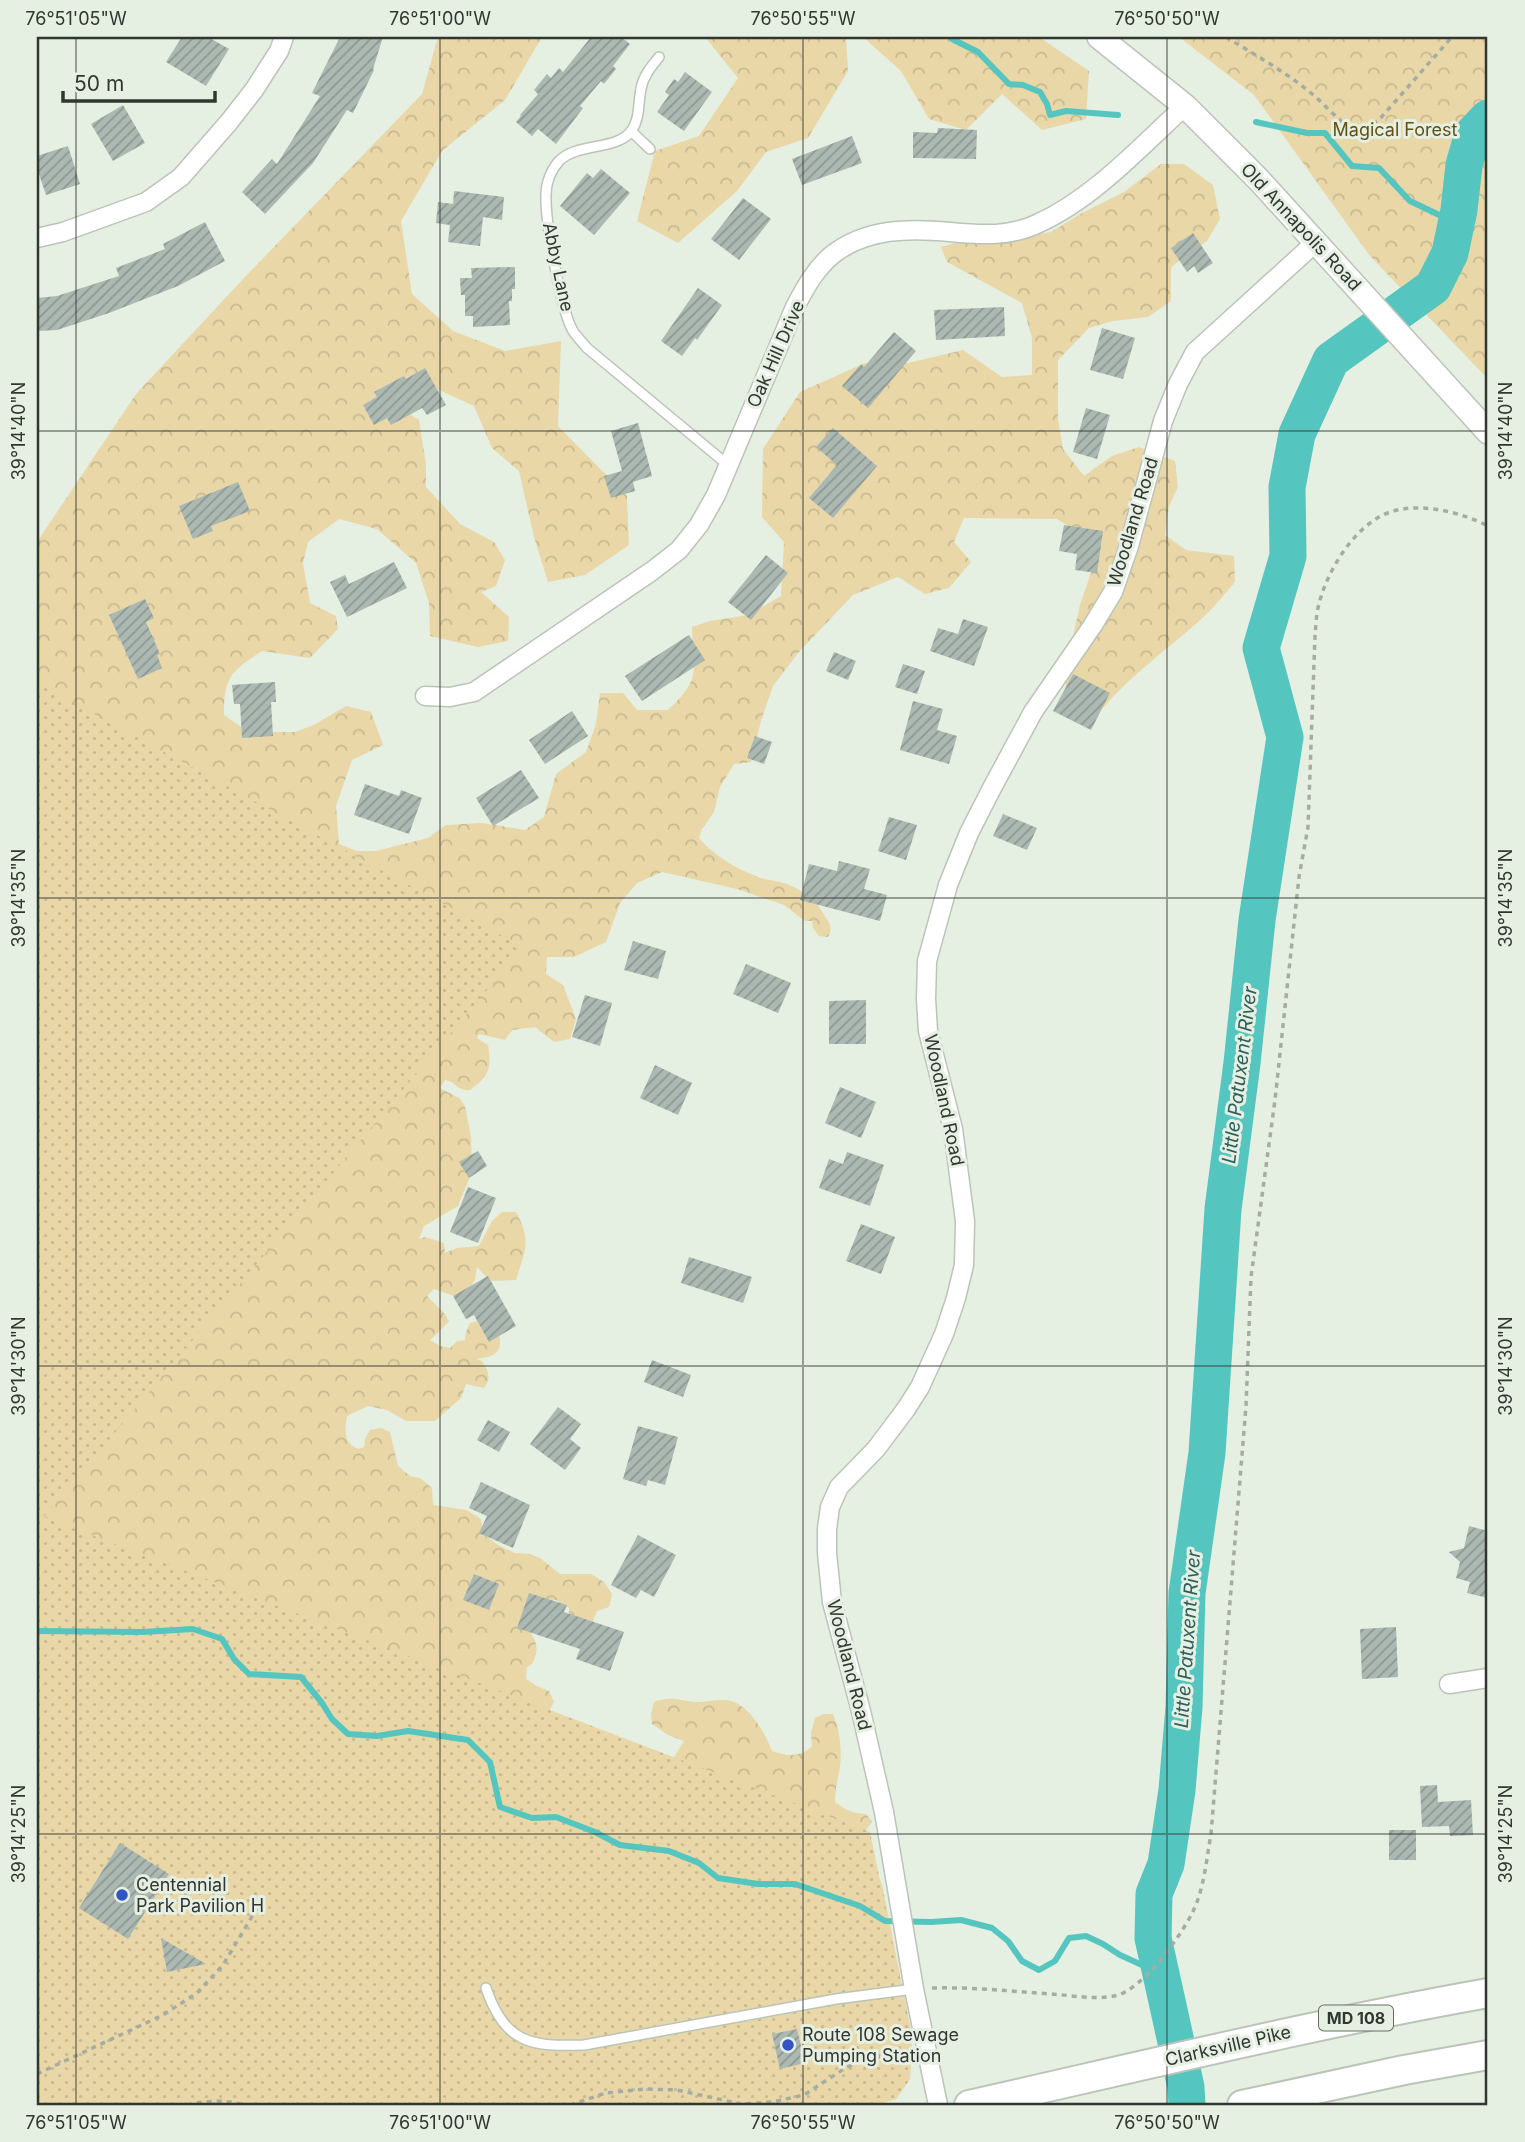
<svg xmlns="http://www.w3.org/2000/svg" width="1525" height="2142" viewBox="0 0 1525 2142" font-family="Inter,sans-serif">
<style>
.forest{fill:url(#forest-crowns)}
.park{fill:url(#park-dots)}
.lines{fill:none;stroke-linecap:round;stroke-linejoin:round}
.stream{stroke:#54c6bf;stroke-width:6}
.river{stroke:#54c6bf;stroke-width:37}
.building{fill:url(#building-hatch)}
.service-casing{stroke:#bbc4b8;stroke-width:12}
.minor-casing{stroke:#bbc4b8;stroke-width:21}
.tertiary-casing{stroke:#bbc4b8;stroke-width:26}
.primary-casing{stroke:#bbc4b8;stroke-width:32}
.path{stroke:#a5ada3;stroke-width:3.5;stroke-dasharray:5 5;stroke-linecap:butt}
.service{stroke:#fff;stroke-width:9}
.minor{stroke:#fff;stroke-width:18}
.tertiary{stroke:#fff;stroke-width:23}
.primary{stroke:#fff;stroke-width:28}
.ticks{fill:none;stroke:#323631;stroke-width:2;stroke-opacity:0.45}
.poi-dot{fill:#3054c4;stroke:#e5efe2;stroke-width:2.5}
.labels{text-anchor:middle;stroke-width:6;stroke-linejoin:round;paint-order:stroke}
.shield{fill:#e5efe2;stroke:#686e66;stroke-width:2}
.shield-label{font-size:16px;font-weight:bold;fill:#323631}
.park-label{font-size:18px;fill:#644f13;stroke:#e5efe2}
.street-label{font-size:18px;fill:#323631;stroke:#e5efe2}
.poi-label{font-size:18px;fill:#323631;stroke:#e5efe2;text-anchor:start}
.water-label{font-size:19px;font-style:italic;fill:#2e5f5c;stroke:#e5efe2}
.neatline{fill:none;stroke:#323631;stroke-width:2.5}
.ticks-label{font-size:18px;text-anchor:middle;fill:#323631}
</style>
<defs>
<pattern id="forest-crowns" width="20" height="18" patternUnits="userSpaceOnUse" patternTransform="scale(1.75)"><rect width="20" height="18" fill="#e9d7a8"/><path d="M2 6a3 3 0 1 1 6 0M12 15a3 3 0 1 1 6 0" fill="none" stroke="#c8b991"/></pattern>
<pattern id="park-dots" width="8" height="8" patternUnits="userSpaceOnUse" patternTransform="scale(1.75)"><rect width="8" height="8" fill="#e9d7a8"/><path d="M2 2h.1M6 6h.1" fill="none" stroke="#c8b991" stroke-width="1.8" stroke-linecap="round"/></pattern>
<pattern id="building-hatch" width="6" height="6" patternUnits="userSpaceOnUse" patternTransform="scale(1.75)"><rect width="6" height="6" fill="#abb9b2"/><path d="M-1 1l2-2M0 6l6-6M5 7l2-2" fill="none" stroke="#8c9791"/></pattern>
</defs>
<rect width="100%" height="100%" fill="#e5efe2"/>
<g class="forest">
<path d="M438,37H542L505,100L442,151L401,221L412,294L453,331L505,351L561,341L558,426L627,496L629,545L585,575L548,582L534,537L519,471L492,448L474,406L437,389H397L398,406L419,420L426,465V487L460,524L494,542L505,560L496,586L481,592L509,617L508,641L478,647L430,636L429,603L416,563L377,529L339,519L308,542L303,563L310,603L336,616L338,629L310,658L262,651C230,672 224,677 224,715L248,732H295L314,725L346,706L371,712L383,745L352,760L336,806L339,844L357,851H376L428,838L446,825L481,823L525,830L544,817L556,774L586,752L596,724L600,693H623L637,710H668C704,676 692,671 692,627L710,621L748,615L781,596L784,542L762,517L763,449L800,392L865,363H908L963,350L1002,377L1032,375V338L1022,303L947,262L941,247L959,242H995L1051,232L1080,214L1124,192L1161,164H1184L1213,185L1220,219L1207,241L1171,267V301L1148,317L1113,321L1089,328L1058,360V419L1063,449L1084,476L1112,456L1139,447L1175,461L1178,487L1169,506L1165,535L1186,550L1234,556L1235,582C1223,596 1211,611 1197,623C1165,651 1131,675 1103,708H1071L1064,676L1080,605L1093,567L1091,540L1057,519L964,518L954,542L971,562L949,588L925,594L898,577L853,595L799,652L773,686L761,721L751,762L734,764L720,787L714,812L702,829L699,838C713,855 737,869 758,877C765,880 772,880 780,882C798,887 814,897 823,913C828,922 834,926 828,937L819,936L813,928L812,921H805L784,905L737,889L662,872L637,883L620,903L606,942L574,957H547L546,974L563,985L576,1019L570,1039L554,1042L535,1027L512,1030L505,1040L479,1034L477,1038L488,1045C491,1063 491,1075 475,1086C471,1089 471,1091 465,1090C457,1089 454,1081 445,1080L440,1088L459,1098L465,1106L471,1137L472,1172L458,1206L424,1226L419,1239L425,1237L444,1243L445,1253L457,1248L479,1246L492,1221L502,1212H516C532,1241 525,1250 516,1280L490,1281L477,1267L475,1280L466,1293L454,1296L434,1289L427,1296L444,1313L449,1321L437,1334L430,1340L440,1346L450,1348L457,1341L465,1340L466,1332L470,1323L485,1319L497,1325C503,1348 502,1356 476,1359L482,1361C488,1370 492,1378 484,1388L466,1384L461,1398L435,1421H406L387,1410L368,1406L347,1416C345,1430 343,1443 358,1449L364,1447L365,1439L370,1430L381,1428L390,1432L398,1466L410,1476L420,1478L432,1488L433,1505L466,1510L480,1518L486,1536L498,1545L515,1553L530,1554L540,1558L560,1574H591L604,1582L612,1594L609,1607L597,1611L592,1623L569,1619V1608L556,1600H544L526,1627C537,1640 540,1649 532,1664L527,1667L526,1679L537,1686L549,1691L554,1702L543,1723L674,1766V1757L684,1741L668,1735L652,1724L651,1714L654,1702C671,1695 680,1701 697,1702C708,1702 721,1698 731,1701C751,1707 765,1733 772,1751C786,1756 801,1758 812,1746L811,1733L815,1718L824,1714H833C840,1732 842,1748 840,1767C838,1779 835,1789 835,1802C846,1811 853,1813 866,1814L872,1822L866,1830L857,1835L882,1884L912,2036L910,2079L896,2099L875,2105L37,1664V542L136,394L243,279L422,94Z"/>
<path d="M705,37H846L848,71L808,138L766,152L737,191L678,243L637,221L655,151L699,136L738,78Z"/>
<path d="M863,37H1039L1089,71L1086,119L1042,130L1002,94L966,130L929,119L901,71Z"/>
<path d="M1179,37H1488V379L1370,256L1254,95Z"/>
</g>
<path class="park" d="M37,683L523,947L44,1517L870,1832L912,2036L910,2079L896,2099L875,2105H37Z"/>
<g class="lines">
<g class="stream">
<path d="M950,37L952,39L978,52L1009,84L1023,85L1040,92L1047,104L1050,115L1066,111L1118,115"/>
<path d="M1256,122L1307,133H1325L1352,166L1379,168L1410,201L1456,223"/>
<path d="M37,1631L143,1632L193,1629L222,1639L234,1659L249,1674L301,1677L322,1703L332,1719L348,1734L377,1736L408,1731L468,1740L490,1762L500,1807L532,1818L556,1817L595,1832L620,1845L669,1851L699,1863L718,1878L758,1884H795L860,1906L885,1921L931,1922L961,1920L992,1928L1008,1941L1022,1961L1039,1970L1055,1961L1069,1938L1086,1936L1103,1944L1120,1955L1142,1965L1164,1985"/>
</g>
<path class="river" d="M1187,2105L1186,2087L1153,1938L1154,1894L1166,1864L1177,1790L1184,1707L1187,1593L1207,1453L1223,1209L1242,1063L1257,920L1285,737L1261,648L1288,556L1287,487L1297,434L1331,360L1433,287L1450,253L1459,210L1464,165L1473,134L1488,118"/>
</g>
<g class="building">
<path d="M182,37H208L229,49L206,86L166,62Z"/>
<path d="M340,37H383L373,69L374,70L353,113L347,110L313,163L265,214L242,192L272,159L277,164L320,96L312,93Z"/>
<path d="M591,37H621L630,44L613,66L616,69L604,84L601,81L580,106L583,108L556,144L538,129L532,136L516,122L521,116L520,115L538,94L534,90L547,74L551,78L559,68L563,72Z"/>
<path d="M685,72L712,92L684,131L657,112L669,95L665,92L674,79L678,82Z"/>
<path d="M123,105L145,143L113,161L91,124Z"/>
<path d="M938,128L977,130L976,159L913,158V132L937,133Z"/>
<path d="M852,136L862,163L802,185L792,159Z"/>
<path d="M68,146L80,184L46,195L37,168V156Z"/>
<path d="M601,169L630,193L594,235L560,206L587,173L593,178Z"/>
<path d="M454,191L504,197L502,220L483,217L480,246L448,242L450,225L436,223L438,202L453,204Z"/>
<path d="M743,198L771,219L739,260L711,239Z"/>
<path d="M205,222L225,261L178,286L109,313L57,330L37,331V298L57,296L119,276L116,268L165,249L163,244Z"/>
<path d="M1193,233L1213,263L1198,273L1194,266L1187,272L1171,248Z"/>
<path d="M515,267V289H512V301H509L510,325L473,327V316H465V295H461L460,278H472L471,268Z"/>
<path d="M698,288L722,305L697,340L695,338L682,356L661,341Z"/>
<path d="M1004,307L1005,336L936,340L934,310Z"/>
<path d="M1102,328L1135,338L1123,379L1090,370Z"/>
<path d="M894,332L916,351L868,408L842,386L861,364L864,367Z"/>
<path d="M425,368L446,405L427,415L422,408L391,425L387,418L374,425L363,405L377,397L374,392L404,376L406,379Z"/>
<path d="M1086,408L1110,415L1097,459L1073,452Z"/>
<path d="M638,423L652,476L633,482L635,491L611,498L604,476L622,471L611,431Z"/>
<path d="M833,428L877,466L833,518L809,498L837,465L816,447Z"/>
<path d="M238,482L250,511L211,526L213,531L193,539L179,506Z"/>
<path d="M1064,525L1103,531L1097,573L1075,570L1077,554L1059,551Z"/>
<path d="M766,555L788,573L751,620L728,602Z"/>
<path d="M394,562L407,588L347,617L330,582L345,575L349,584Z"/>
<path d="M145,599L154,618L146,622L160,654L157,655L162,668L138,679L109,615Z"/>
<path d="M963,619L988,627L974,666L930,651L938,628L958,634Z"/>
<path d="M689,635L705,660L642,701L625,676Z"/>
<path d="M834,652L856,661L848,680L826,671Z"/>
<path d="M903,664L925,671L917,694L895,687Z"/>
<path d="M1073,674L1110,693L1091,730L1053,711Z"/>
<path d="M275,682L276,702H271L273,736L242,738L240,704H234L232,685Z"/>
<path d="M913,701L943,709L937,730L957,736L949,764L900,750Z"/>
<path d="M572,711L588,736L545,764L529,740Z"/>
<path d="M755,736L772,742L764,764L747,758Z"/>
<path d="M521,770L539,798L493,826L476,798Z"/>
<path d="M365,784L399,796L401,790L422,798L409,834L354,815Z"/>
<path d="M1003,814L1037,828L1027,850L993,836Z"/>
<path d="M889,817L917,825L906,860L878,851Z"/>
<path d="M839,861L870,869L864,889L887,895L880,921L800,900L809,864L837,871Z"/>
<path d="M633,941L666,951L658,979L624,970Z"/>
<path d="M746,964L791,983L778,1013L733,994Z"/>
<path d="M585,995L612,1003L600,1046L572,1037Z"/>
<path d="M866,1000V1044H829V1001Z"/>
<path d="M655,1065L692,1083L678,1115L640,1098Z"/>
<path d="M840,1087L876,1102L861,1138L825,1123Z"/>
<path d="M478,1151L487,1166L469,1178L459,1162Z"/>
<path d="M847,1152L884,1165L870,1206L819,1188L829,1159L843,1164Z"/>
<path d="M468,1187L496,1198L478,1243L450,1232Z"/>
<path d="M861,1224L895,1237L881,1274L846,1261Z"/>
<path d="M689,1257L752,1277L743,1303L681,1283Z"/>
<path d="M488,1276L516,1326L489,1342L474,1315L466,1319L453,1296Z"/>
<path d="M652,1360L691,1375L683,1397L644,1382Z"/>
<path d="M558,1407L581,1424L570,1439L581,1448L565,1470L530,1444Z"/>
<path d="M488,1420L510,1432L499,1452L477,1440Z"/>
<path d="M638,1426L678,1437L665,1485L648,1480L646,1486L623,1479Z"/>
<path d="M481,1482L530,1505L513,1548L479,1533L487,1516L469,1508Z"/>
<path d="M1469,1526L1488,1531V1598L1467,1593L1470,1582L1456,1578L1460,1562L1449,1552L1464,1548Z"/>
<path d="M638,1535L676,1555L654,1597L641,1590L636,1598L611,1585Z"/>
<path d="M474,1574L499,1584L489,1610L463,1600Z"/>
<path d="M529,1593L567,1605L564,1612L624,1632L610,1671L576,1659L580,1649L517,1628Z"/>
<path d="M1396,1627L1398,1677L1362,1679L1360,1629Z"/>
<path d="M1437,1785L1438,1802L1471,1800L1473,1835L1450,1836L1449,1826L1422,1827L1420,1786Z"/>
<rect x="1389" y="1830" width="27" height="30"/>
<path d="M120,1843L169,1874L128,1939L79,1908Z"/>
<path d="M161,1938L206,1964L167,1972Z"/>
<path d="M797,2029L805,2063L780,2069L772,2034Z"/>
</g>
<g class="lines">
<defs>
<g id="service">
<path d="M659,57C651,67 643,76 641,89C638,103 640,118 632,130C618,151 578,142 559,161C551,170 546,183 546,195C545,220 561,311 573,331C577,337 582,342 587,348L728,465"/>
<path d="M631,131L650,149"/>
<path d="M486,1988C505,2043 530,2047 584,2045L836,1999L914,1989"/>
</g>
<g id="minor">
<path d="M37,238L63,232L146,202L181,177L229,122L254,90L279,51L284,37"/>
<path d="M425,696L450,697L474,692L652,571L679,550L699,525L716,495L795,307C805,288 816,268 832,255C866,228 910,228 950,232C981,235 1011,237 1039,223C1094,198 1141,146 1185,106"/>
<path d="M1449,1684L1488,1678"/>
<path d="M938,2105L914,1989L884,1812L861,1711L832,1602L827,1553V1529L830,1507L839,1487L876,1449L906,1409L920,1387L944,1334L956,1298L964,1265L965,1221L953,1129L928,1031L926,999L927,961L948,885L969,833L992,788L1033,712L1093,625L1113,592L1129,546L1163,421L1178,384L1195,352L1316,242"/>
</g>
<path id="tertiary" d="M1099,37L1185,106L1259,180L1488,432"/>
<g id="primary">
<path d="M969,2105C1142,2066 1314,2024 1488,1993"/>
<path d="M1242,2105L1404,2070L1488,2055"/>
</g>
</defs>
<use href="#service" class="service-casing"/>
<use href="#minor" class="minor-casing"/>
<use href="#tertiary" class="tertiary-casing"/>
<use href="#primary" class="primary-casing"/>
<g class="path">
<path d="M1226,37C1255,55 1286,72 1312,94C1328,107 1339,123 1358,132L1378,121L1452,37"/>
<path d="M932,1988C971,1987 1010,1991 1050,1994C1071,1995 1093,2000 1114,1996C1142,1992 1188,1928 1197,1902C1205,1880 1207,1856 1211,1834L1246,1406L1251,1277L1275,1100L1299,877L1308,827L1315,636C1316,626 1316,614 1319,604C1327,572 1350,534 1379,517C1410,499 1459,511 1488,526"/>
<path d="M37,2074L163,2015L197,1993L223,1965L257,1908"/>
<path d="M187,2105C205,2101 225,2099 243,2105"/>
<path d="M570,2105L606,2093L646,2089L677,2090L741,2104L773,2102L804,2095L847,2067L868,2059L910,2051"/>
</g>
<use href="#service" class="service"/>
<use href="#minor" class="minor"/>
<use href="#tertiary" class="tertiary"/>
<use href="#primary" class="primary"/>
</g>
<path class="ticks" d="M76,37V2105M440,37V2105M803,37V2105M1167,37V2105M37,431H1488M37,898H1488M37,1366H1488M37,1834H1488"/>
<g class="poi-dot">
<circle cx="122" cy="1895" r="7"/>
<circle cx="788" cy="2045" r="7"/>
</g>
<g class="labels">
<rect class="shield" x="1319" y="2005.5" width="74" height="25" rx="5"/>
<g class="shield-label">
<text x="1356" y="2024">MD 108</text>
</g>
<g class="park-label">
<text x="1395" y="136">Magical Forest</text>
</g>
<g class="street-label">
<text transform="translate(1301 227) rotate(47)" y="6">Old Annapolis Road</text>
<text transform="translate(558 267) rotate(78)" y="6">Abby Lane</text>
<text transform="translate(776 354) rotate(-66)" y="6">Oak Hill Drive</text>
<text transform="translate(1133 522) rotate(-73)" y="6">Woodland Road</text>
<text transform="translate(944 1100) rotate(78)" y="6">Woodland Road</text>
<text transform="translate(849 1665) rotate(76)" y="6">Woodland Road</text>
<text transform="translate(1228 2046) rotate(-13)" y="6">Clarksville Pike</text>
</g>
<g class="poi-label">
<text x="136" y="1891">Centennial<tspan x="136" dy="21">Park Pavilion H</tspan></text>
<text x="802" y="2041">Route 108 Sewage<tspan x="802" dy="21">Pumping Station</tspan></text>
</g>
<g class="water-label">
<text transform="translate(1239 1075) rotate(-83)" y="7">Little Patuxent River</text>
<text transform="translate(1187 1639) rotate(-86)" y="7">Little Patuxent River</text>
</g>
</g>
<rect width="1525" height="2142" fill="none" stroke="#e5efe2" stroke-width="77"/>
<path d="M63 91v10h152v-10" fill="none" stroke="#323631" stroke-width="3.5"/>
<text x="74" y="91" font-size="21" fill="#323631" stroke="#e5efe2" stroke-width="5" paint-order="stroke">50 m</text>
<rect x="38" y="38" width="1448" height="2066" class="neatline"/>
<g class="ticks-label">
<text x="76" y="25">76°51'05"W</text>
<text x="440" y="25">76°51'00"W</text>
<text x="803" y="25">76°50'55"W</text>
<text x="1167" y="25">76°50'50"W</text>
<text transform="translate(19 431) rotate(-90)" y="6">39°14'40"N</text>
<text transform="translate(1506 431) rotate(-90)" y="6">39°14'40"N</text>
<text transform="translate(19 898) rotate(-90)" y="6">39°14'35"N</text>
<text transform="translate(1506 898) rotate(-90)" y="6">39°14'35"N</text>
<text transform="translate(19 1366) rotate(-90)" y="6">39°14'30"N</text>
<text transform="translate(1506 1366) rotate(-90)" y="6">39°14'30"N</text>
<text transform="translate(19 1834) rotate(-90)" y="6">39°14'25"N</text>
<text transform="translate(1506 1834) rotate(-90)" y="6">39°14'25"N</text>
<text x="76" y="2129">76°51'05"W</text>
<text x="440" y="2129">76°51'00"W</text>
<text x="803" y="2129">76°50'55"W</text>
<text x="1167" y="2129">76°50'50"W</text>
</g>
</svg>
